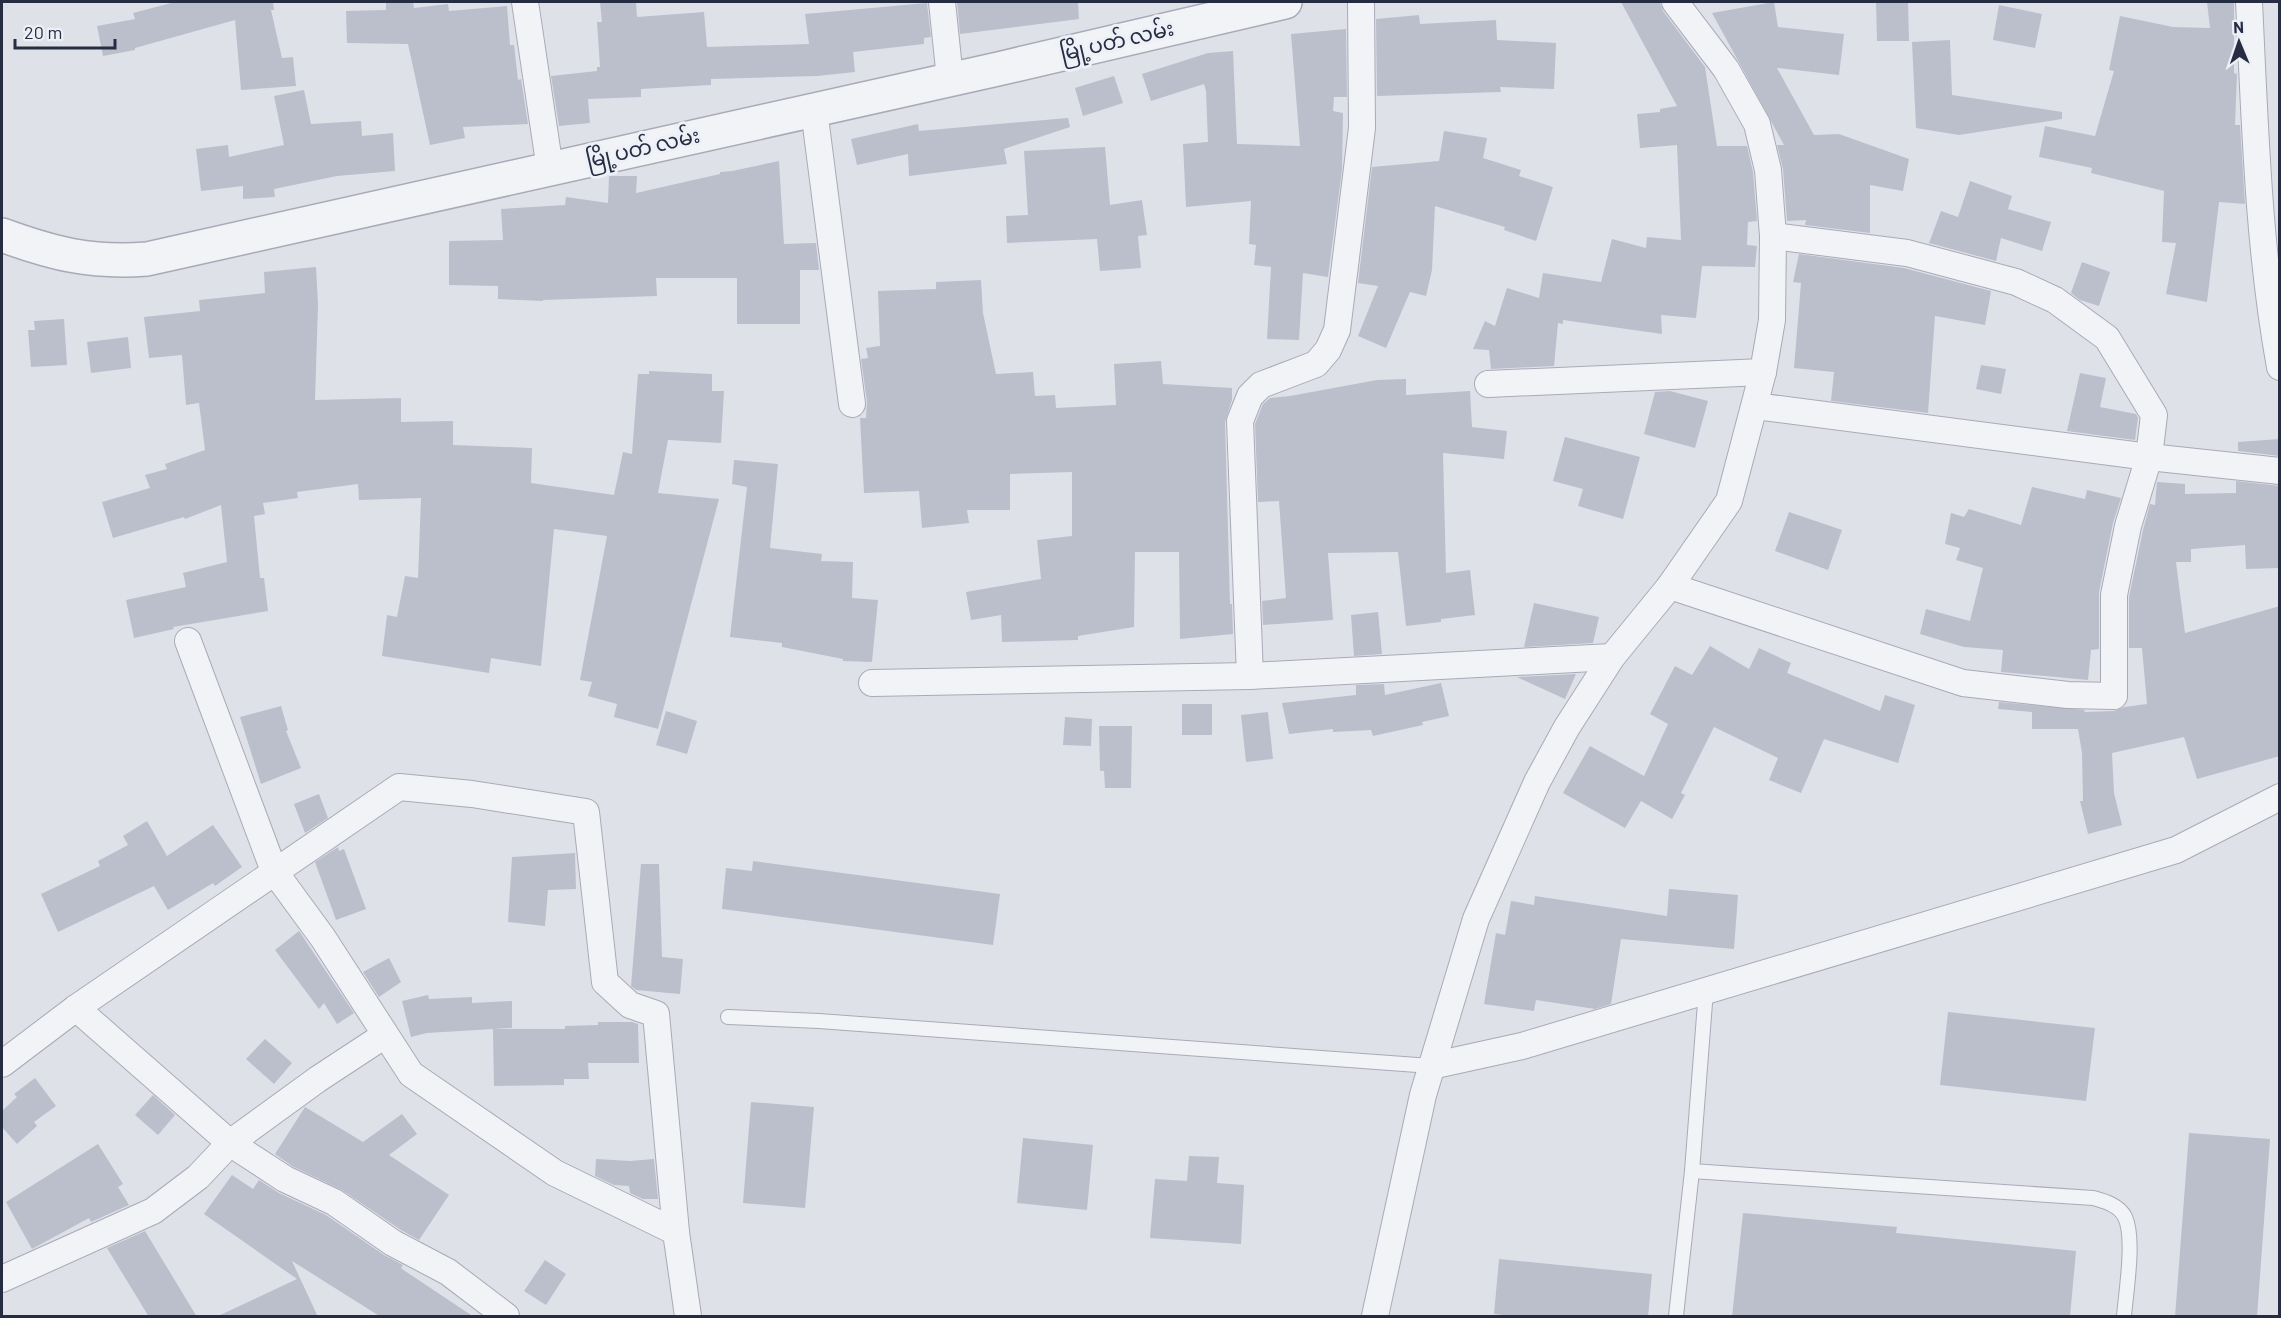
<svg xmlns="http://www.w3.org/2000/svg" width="2281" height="1318" viewBox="0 0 2281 1318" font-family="Barlow,'Noto Sans Myanmar',sans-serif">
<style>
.building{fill:#bbbfcc}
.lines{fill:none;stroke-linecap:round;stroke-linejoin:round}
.service-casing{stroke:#a8abb7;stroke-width:16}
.minor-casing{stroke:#a8abb7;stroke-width:28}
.tertiary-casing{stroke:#a8abb7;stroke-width:36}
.service{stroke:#f2f3f7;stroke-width:14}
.minor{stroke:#f2f3f7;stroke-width:26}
.tertiary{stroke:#f2f3f7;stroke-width:33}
.labels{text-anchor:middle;stroke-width:6;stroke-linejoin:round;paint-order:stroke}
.street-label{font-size:21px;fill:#262c42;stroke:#eef0f7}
</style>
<rect width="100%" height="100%" fill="#dfe1e9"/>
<g class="building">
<path d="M175,2H273L274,10H271L282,58L293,57L296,86L241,90L235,20L135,48V50L103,56L97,26L135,19L133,13Z"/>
<path d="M386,2H413L414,8L448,4L449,11L507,6L510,45H514L518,80L521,79L528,124L463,127L465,138L430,145L408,44L347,43L346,11L386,10Z"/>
<path d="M600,2H636L637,17L704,12L707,47L809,44L805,14L927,3L931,37L924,38V44L853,52L855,72L817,76L711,79V85L641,89V97L588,99L590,123L559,126L551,76L597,71V67H600L597,22H602Z"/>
<path d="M957,2H1078L1079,19L960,34Z"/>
<path d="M1621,2H1660L1663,11L1705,67L1717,146H1747L1753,172L1757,221L1748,222L1747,245L1757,246L1755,267L1702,266L1696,318L1661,315L1662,334L1563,320V324L1558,323L1554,366L1491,369L1489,350L1473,349L1485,321L1495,326L1507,288L1539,298L1543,273L1601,282L1612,239L1646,248L1647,237L1681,240L1677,145L1640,148L1637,114L1660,112V109L1677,106Z"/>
<path d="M1774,2L1778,27L1844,34L1839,75L1777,68L1814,135L1839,134L1909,159L1903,191L1870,185V233L1805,225L1806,220L1787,221L1783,169L1777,145H1784L1712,13Z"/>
<path d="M1876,2H1908L1909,41H1877Z"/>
<path d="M2207,2H2234V73L2237,74L2235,125H2240L2245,204L2219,202L2207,302L2166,294L2176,243L2162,242L2164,191L2091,173L2092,168L2039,157L2045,126L2095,136L2114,71L2109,70L2120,16L2173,27L2210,28Z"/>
<path d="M1999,5L2042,14L2035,48L1993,40Z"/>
<path d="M1419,15L1420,24L1496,20L1497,40L1556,43L1554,89L1500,87L1501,92L1377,96L1376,19Z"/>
<path d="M1346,29L1347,97H1334L1333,111L1343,113L1342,170L1328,277L1303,273L1299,340L1267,339L1271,267L1254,265L1256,245L1249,244L1251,201L1186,207L1183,144L1208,142L1206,91L1204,84L1151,101L1142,74L1208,53L1233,51L1237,144L1300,146L1291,34Z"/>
<path d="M1950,40L1952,95L2062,112V119L1959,135L1916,128L1912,42Z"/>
<path d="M1114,76L1123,103L1083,116L1075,88Z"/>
<path d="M304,90L311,124L361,121L362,136L393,133L395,171L337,176L274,189L275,197L243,199V186L201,191L196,149L228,145L229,157L284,145L274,96Z"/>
<path d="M1068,118L1070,127L1004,149L1007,164L909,176L908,154L857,165L851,139L918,124L919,131Z"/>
<path d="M1444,131L1487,138L1483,158L1521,170L1519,176L1553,187L1536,241L1504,230L1505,227L1435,206L1432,270L1426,296L1410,292L1386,348L1358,336L1378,286L1358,283L1372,167L1439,161Z"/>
<path d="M1105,147L1110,205L1142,200L1147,235L1138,236L1141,268L1100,271L1097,239L1007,243L1006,216L1028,215L1024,151Z"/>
<path d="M779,161L784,244L816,243L819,270H800V324H737V278H656L657,296L543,300V301L498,299V286L449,285V241L503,240L501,209L565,205L566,197L608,203L609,176H637L636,193L720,174V172L732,171Z"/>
<path d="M1970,181L2012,196L2008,209L2051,222L2042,251L2001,238L1996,261L1929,243L1941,211L1958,217Z"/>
<path d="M1799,254L1904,268L1991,291L1985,325L1935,316L1928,413L1831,401L1834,372L1794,368L1801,283L1793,282Z"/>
<path d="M2082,262L2110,272L2099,306L2080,300L2071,293Z"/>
<path d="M316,267L318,305L315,400L401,398V422L453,421V445L532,448L531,483L614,495L623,452L632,454L638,374H649V371L712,374V391H724L721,443L668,440L658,493L719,499L658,729L614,717L617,704L588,696L592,682L580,680L607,536L554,529L541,666L491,658L489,673L382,656L387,615L397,617L405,576L418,578L421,498L359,500L358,484L297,492L298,498L263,503L265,514L254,516L260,578H264L268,611L173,627L174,629L134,638L126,600L186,587L183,573L227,562L221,505L185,519L184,517L113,538L102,502L150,488L145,475L167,469L165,464L205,450L199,403L186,405L182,355L149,358L144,317L200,311L199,300L265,293L264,272Z"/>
<path d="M981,280L983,313L996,374L1033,372L1035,396L1055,395L1056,408L1116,405L1114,364L1161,361L1163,384L1232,388V400L1225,422L1230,604H1232L1233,634L1180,639L1179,552H1135L1134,627L1078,636V640L1002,642L1001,615L971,620L966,592L1041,579L1037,540L1072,536V472L1010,474V510H967L969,523L922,528L919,491L864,493L860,418H866L867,402L861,359L868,358L866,348L880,346L878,291L936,289V282Z"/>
<path d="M64,319L67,365L31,367L28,330H35L34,321Z"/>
<path d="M128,337L131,368L91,373L87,342Z"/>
<path d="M1981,365L2006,369L2001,394L1976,389Z"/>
<path d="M2080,373L2106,378L2100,407L2136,414L2138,418L2135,440L2067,431Z"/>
<path d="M1406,379V395L1470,391L1472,427L1507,431L1504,459L1443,453L1446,573L1470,570L1475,615L1441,619V622L1406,626L1398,552L1328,553L1333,620L1263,625L1262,601L1286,598L1279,501L1258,502L1255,424L1263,404L1270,398L1290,396L1377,380Z"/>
<path d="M1670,391L1708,401L1695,448L1644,434L1655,392Z"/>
<path d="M1565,437L1640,457L1623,519L1578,506L1583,489L1553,481Z"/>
<path d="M2280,439V456L2238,451V442Z"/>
<path d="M734,460L778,464L770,548L822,554L821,561L853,562L852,598L878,600L872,662L843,661V659L782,647V643L730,637L747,487L732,484Z"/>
<path d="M2236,481L2280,486V568L2246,569L2245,545L2191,549V562H2176L2185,633L2280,606V756L2197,779L2184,737L2112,753L2114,793L2122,825L2088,834L2080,801H2083L2082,753L2078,729H2032V712L1998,709L1999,702L2085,710L2084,712L2114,711L2124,707L2147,704L2142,648H2129V597L2143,530L2150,504L2155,505L2157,482L2185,484V494L2236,493Z"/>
<path d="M2032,487L2085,499L2087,490L2121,498L2113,523L2099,592V649L2091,650L2088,680L2001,672L2003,650L1964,647L1920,634L1926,609L1970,621L1983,568L1956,560L1960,548L1945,544L1951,513L1964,517L1969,509L2021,525Z"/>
<path d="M1789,512L1842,530L1828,570L1775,551Z"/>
<path d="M1534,603L1599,617L1593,643L1524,647Z"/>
<path d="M1378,612L1382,654L1354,656L1351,615Z"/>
<path d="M1710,646L1749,669L1759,648L1791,663L1787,673L1880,711L1885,695L1915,705L1898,763L1824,739L1801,793L1769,780L1778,758L1714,727L1681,793L1685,795L1672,819L1641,801L1625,828L1563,793L1590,746L1644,776L1668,724L1650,714L1675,666L1692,675Z"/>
<path d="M1576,674L1565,699L1517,677Z"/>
<path d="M1441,683L1449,716L1422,722L1423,725L1373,736L1371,730L1333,732V729L1289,734L1282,703L1356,695V685L1384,684L1385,695Z"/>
<rect x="1182" y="704" width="30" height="31"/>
<path d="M281,706L288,730L286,731L301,768L261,784L240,717Z"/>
<path d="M666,711L697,721L687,754L656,745Z"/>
<path d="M1268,712L1273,759L1246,762L1241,715Z"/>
<path d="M1065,717L1092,719L1091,746L1063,745Z"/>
<path d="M1099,726H1132L1131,788H1105L1104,771H1100Z"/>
<path d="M319,794L328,818L305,833L294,804Z"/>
<path d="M147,821L167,856L213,825L242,867L215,886L213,883L168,910L154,886L58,932L41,894L100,866L98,861L128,845L123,836Z"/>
<path d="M338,847L339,851L344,849L366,909L336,920L315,862Z"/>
<path d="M575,853L576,889L548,890L545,926L508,922L512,857Z"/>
<path d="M753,861L1000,894L993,945L722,909L726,868L752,871Z"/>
<path d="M641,864H659L662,957L683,959L680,994L636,990L631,986Z"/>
<path d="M1669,889L1738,895L1734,949L1621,939L1611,1004L1595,1009L1536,1000L1534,1011L1484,1004L1496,933L1505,935L1511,901L1534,905L1535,896L1667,916Z"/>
<path d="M299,931L354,1013L337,1024L324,1003L319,1009L275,950Z"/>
<path d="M389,958L401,982L379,997L363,972Z"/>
<path d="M428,995L429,999L472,997V1003L512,1001V1028L427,1033L411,1037L402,1001Z"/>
<path d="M1948,1012L2095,1028L2086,1101L1940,1085Z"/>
<path d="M598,1022H632L638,1024L639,1063H588L589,1079H564V1085L494,1086L493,1029H565V1026L598,1025Z"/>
<path d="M265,1039L292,1063L274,1084L246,1059Z"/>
<path d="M35,1078L56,1106L34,1122L37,1126L17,1144L2,1127V1111L17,1097L14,1094Z"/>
<path d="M153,1095L175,1115L158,1135L135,1115Z"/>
<path d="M751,1102L814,1107L805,1208L743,1203Z"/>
<path d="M305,1107L363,1142L402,1114L417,1134L389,1155L449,1195L419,1240L401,1230L342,1190L292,1166L275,1154Z"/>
<path d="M2189,1133L2270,1139L2257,1317H2175Z"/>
<path d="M1023,1138L1093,1145L1087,1210L1017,1203Z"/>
<path d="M98,1144L123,1184L118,1187L129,1205L91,1222L89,1218L32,1249L6,1202Z"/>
<path d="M1189,1156L1219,1157L1217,1183L1244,1185L1241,1244L1150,1238L1155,1179L1187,1181Z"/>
<path d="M596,1159L630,1161L654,1159L658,1199H643L630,1193L629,1186L614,1185L595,1176Z"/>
<path d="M232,1175L253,1189L259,1180L279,1193L326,1215L384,1255L403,1265L401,1268L405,1271L474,1317H381L292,1261L318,1317H216L297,1279L204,1214Z"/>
<path d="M1743,1213L1897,1227L1896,1233L2076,1251L2070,1317H1732Z"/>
<path d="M145,1231L197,1317H149L107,1248Z"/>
<path d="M1499,1259L1652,1274L1648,1317H1522L1494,1314Z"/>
<path d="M545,1260L566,1274L546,1305L524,1291Z"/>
</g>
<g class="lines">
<defs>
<g id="service">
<path d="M728,1017L819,1021L1431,1066"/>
<path d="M1692,1171L2093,1198C2104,1201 2119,1205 2125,1217C2135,1238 2126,1292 2124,1316"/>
<path d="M1676,1316L1692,1171L1706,990"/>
</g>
<g id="minor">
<path d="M525,2L550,169"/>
<path d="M942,2L950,79"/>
<path d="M2249,2C2255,124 2258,246 2280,367"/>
<path d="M814,110L852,404"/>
<path d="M1488,384L1763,372"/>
<path d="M1755,406L2149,457L2280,471"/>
<path d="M1670,586L1963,683L2068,695L2114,696V595L2128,526L2149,457L2154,415L2107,338L2055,300L2016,282L1907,253L1773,236"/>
<path d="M188,641L274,871L323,938L411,1074L555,1173L676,1232"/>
<path d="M1250,676L1240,421L1250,396L1261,385L1316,364L1328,350L1337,330L1362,128L1361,2"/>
<path d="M872,683L1250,676L1612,657"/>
<path d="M76,1008L230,1143L285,1179L334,1202L393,1243L448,1272L506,1316"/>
<path d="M2,1064L76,1008L399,787L472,794L586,812L605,982L630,1005L656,1014L676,1232L688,1316"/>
<path d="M1431,1066L1522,1046L2176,850L2280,797"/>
<path d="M2,1279L153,1211L198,1177L230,1143L318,1079L385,1035"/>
<path d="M1375,1316L1423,1095L1476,919L1537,782L1567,727L1612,657L1670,586L1729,501L1763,372L1772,320L1773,236L1768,170L1757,124L1726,69L1675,2"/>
</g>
<path id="tertiary" d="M2,235C54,254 90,263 147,259L998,69L1285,2"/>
</defs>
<use href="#service" class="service-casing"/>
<use href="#minor" class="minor-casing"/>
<use href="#tertiary" class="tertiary-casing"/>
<use href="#service" class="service"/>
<use href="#minor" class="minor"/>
<use href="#tertiary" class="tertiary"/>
</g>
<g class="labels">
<g class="street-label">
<text transform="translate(1117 41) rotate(-13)" y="7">မြို့ပတ် လမ်း</text>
<text transform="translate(643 148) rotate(-13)" y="7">မြို့ပတ် လမ်း</text>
</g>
</g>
<rect width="2281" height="1318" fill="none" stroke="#262c42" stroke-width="6"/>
<g transform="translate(2239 42) rotate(358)" stroke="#eef0f7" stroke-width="4.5" paint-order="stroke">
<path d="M0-4.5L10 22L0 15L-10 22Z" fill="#262c42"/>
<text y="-9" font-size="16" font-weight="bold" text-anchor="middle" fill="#262c42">N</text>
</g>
<path d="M15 39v9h100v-9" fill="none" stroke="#262c42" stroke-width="3"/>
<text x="24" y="39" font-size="18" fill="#262c42" stroke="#eef0f7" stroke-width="4.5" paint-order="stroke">20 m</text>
</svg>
